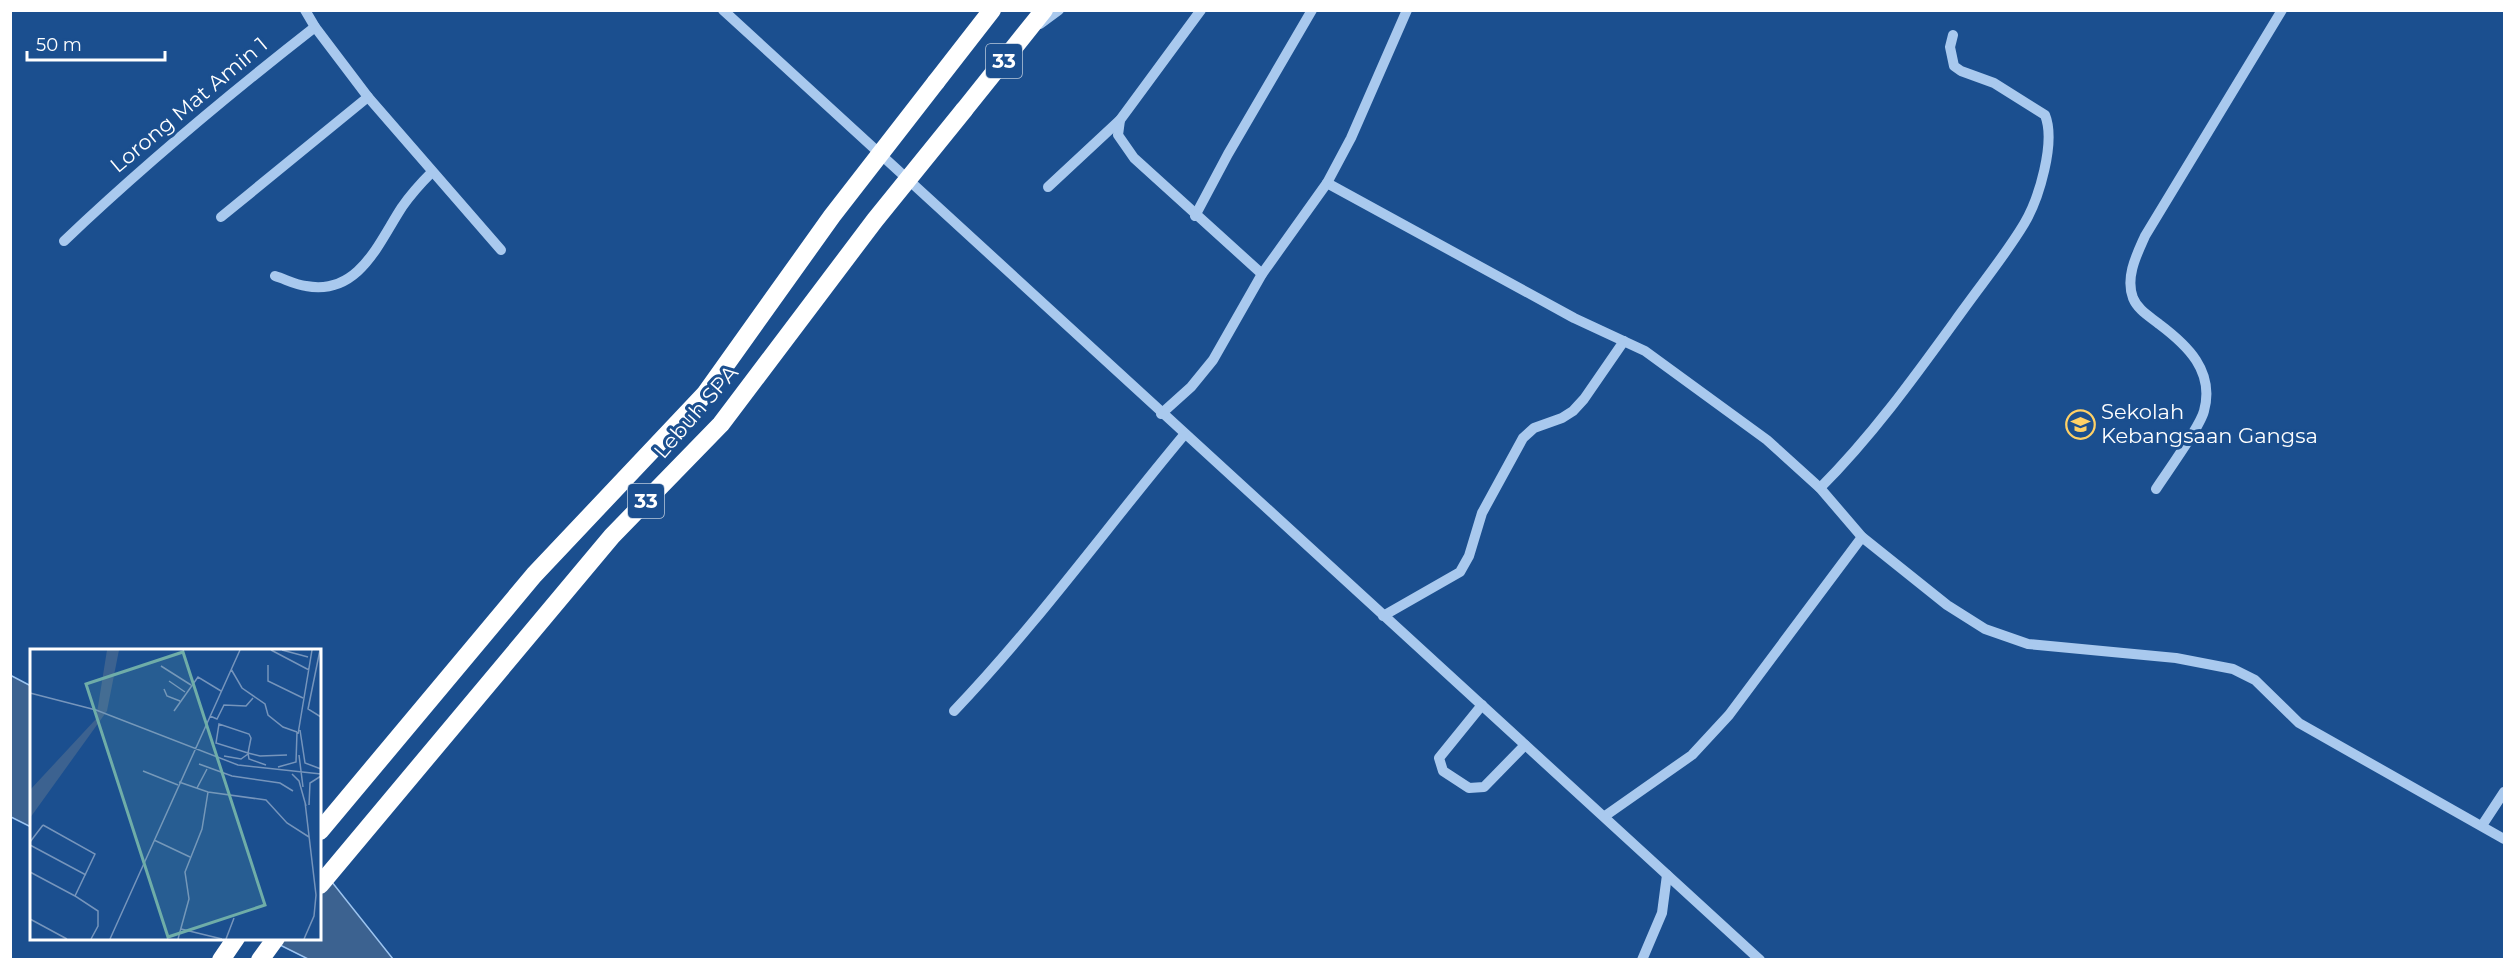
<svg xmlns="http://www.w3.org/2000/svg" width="2515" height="970" viewBox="0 0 2515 970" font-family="Montserrat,sans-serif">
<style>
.water{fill:#3c6290;stroke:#9cc4f0;stroke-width:1.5}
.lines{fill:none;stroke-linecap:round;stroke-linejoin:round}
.minor{stroke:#a9c9ee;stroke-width:10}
.highway{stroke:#fff;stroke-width:18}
.highway-bridge{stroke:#fff;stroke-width:18}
.labels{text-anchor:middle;stroke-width:6;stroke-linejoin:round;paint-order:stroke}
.shield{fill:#1b4f8f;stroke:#bbcadd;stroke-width:1.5}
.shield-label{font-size:20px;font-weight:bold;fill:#fff}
.street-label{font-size:21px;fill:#fff;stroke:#1b4f8f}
.poi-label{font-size:21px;fill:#fff;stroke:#1b4f8f;text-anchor:start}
.inset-road{fill:none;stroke:#7695bc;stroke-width:1.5}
.view{fill:#6fada8;fill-opacity:0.15;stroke:#6fada8;stroke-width:3}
.inset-edge{fill:none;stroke:#fff;stroke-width:3}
</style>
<rect width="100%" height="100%" fill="#1b4f8f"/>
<g class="water">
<path d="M10,675L31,686V827L11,817Z"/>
<path d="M320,867L393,959H308L268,939L320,938Z"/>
</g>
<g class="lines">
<g class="minor">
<path d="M305,10L315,27L368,97L501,250"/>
<path d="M723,10L1760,960"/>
<path d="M1040,24L1059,10"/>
<path d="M1120,120L1118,135L1134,158L1262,274"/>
<path d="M1327,183L1574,318L1645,351L1767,440L1820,488L1862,537L1947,605L1985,629L2028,644L2176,658L2233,669L2255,680L2299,723L2504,839"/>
<path d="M1048,187L1120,120L1201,10"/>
<path d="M1195,216L1228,154L1312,10"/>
<path d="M221,217L368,97"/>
<path d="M64,241C144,165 228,95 315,27"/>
<path d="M275,276C285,279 296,285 306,286C359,296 379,242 402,207C411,194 421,183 432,172"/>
<path d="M1161,414L1191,387L1213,360L1262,274L1327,183L1351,138L1407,10"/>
<path d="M1820,488C1874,434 1918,372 1963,310C1983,282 2006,254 2024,224C2039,199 2056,142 2045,115L1994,83L1961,71L1954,66L1950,47L1953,35"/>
<path d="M2156,489C2167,472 2200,427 2204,411C2215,371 2187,345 2159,324C2149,316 2138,310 2133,298C2125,277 2137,254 2145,236L2282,10"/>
<path d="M1383,616L1460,572L1469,556L1482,513L1523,438L1534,428L1562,418L1573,411L1584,399L1624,341"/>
<path d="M1482,705L1439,758L1443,771L1469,788L1484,787L1525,745"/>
<path d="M954,711C1037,624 1107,527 1184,435"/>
<path d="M1605,816L1692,755L1729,715L1862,537"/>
<path d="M2483,824L2504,792"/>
<path d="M1642,960L1662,913L1667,875"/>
</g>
<g class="highway">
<path d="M936,82L992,10"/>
<path d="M964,110L1044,10"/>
<path d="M221,960L236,938"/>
<path d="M260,960L276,938"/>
</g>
<g class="highway-bridge">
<path d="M320,831L534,575L705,394L832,216L936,82"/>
<path d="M320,885L612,536L721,424L875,220L964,110"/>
</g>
</g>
<defs>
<symbol id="school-ring" viewBox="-11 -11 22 22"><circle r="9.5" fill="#1b4f8f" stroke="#ffd166" stroke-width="1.5"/><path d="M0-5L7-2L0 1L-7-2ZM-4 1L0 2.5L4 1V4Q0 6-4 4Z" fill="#ffd166"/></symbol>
</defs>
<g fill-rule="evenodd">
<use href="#school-ring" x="2064" y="408" width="33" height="33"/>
</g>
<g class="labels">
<g class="shield">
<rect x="986" y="44" width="36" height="34" rx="4.5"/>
<rect x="628" y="484" width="36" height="34" rx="4.5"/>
</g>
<g class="shield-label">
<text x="1004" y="68">33</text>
<text x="646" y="508">33</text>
</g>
<g class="street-label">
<text transform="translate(189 105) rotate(-40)" y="7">Lorong Mat Amin 1</text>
<text transform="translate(696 412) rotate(-49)" y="7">Lebuh SPA</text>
</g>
<g class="poi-label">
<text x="2101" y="419">Sekolah<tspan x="2101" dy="24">Kebangsaan Gangsa</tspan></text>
</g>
</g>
<g transform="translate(30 649)">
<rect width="291" height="291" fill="#1b4f8f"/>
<path d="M77,1H89L77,62L0,169V141L66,70Z" fill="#3c6290"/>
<path class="inset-road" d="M241,1L279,21M252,1L278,8M290,1L278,60L291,68M238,16V32L273,49M131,17L161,36M201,20L212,39L235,55L238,66L253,78L267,83M139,32L155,43M134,40L137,47L150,52M0,44L66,61L208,116L291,125M144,62L168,28L191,42M180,67L187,70L194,56L216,57L223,49M270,81L275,114L291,120M268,85L282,1M269,106L273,138M194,107L211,110L218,105M169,115L202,127L250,134L263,142M236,116L219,110L218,104L221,89L219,85L189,75L186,94L218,104L230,107L257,106M248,118L266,113L267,83M113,122L148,136M262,125L269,132L276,157M149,133L178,143L236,151L257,174L279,188M167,139L177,120M279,156L280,134L291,127M13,176L65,205L45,247L68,262V277L61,290M124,191L160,208M0,193L13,176M0,196L56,226M0,223L45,247M0,270L37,290M151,280L192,290M80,290L210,1M148,290L159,250L155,223L172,180L178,143M196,290L204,269M274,290L284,267L286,246L275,153"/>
<path class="view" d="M153,3L235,256L138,288L56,35Z"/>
<rect width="291" height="291" class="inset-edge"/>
</g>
<rect width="2515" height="970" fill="none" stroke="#ffffff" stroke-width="24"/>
<path d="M27 51v9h138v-9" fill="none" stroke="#ffffff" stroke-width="3"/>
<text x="36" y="51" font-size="18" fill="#ffffff" stroke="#1b4f8f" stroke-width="4.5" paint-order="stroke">50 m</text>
</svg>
